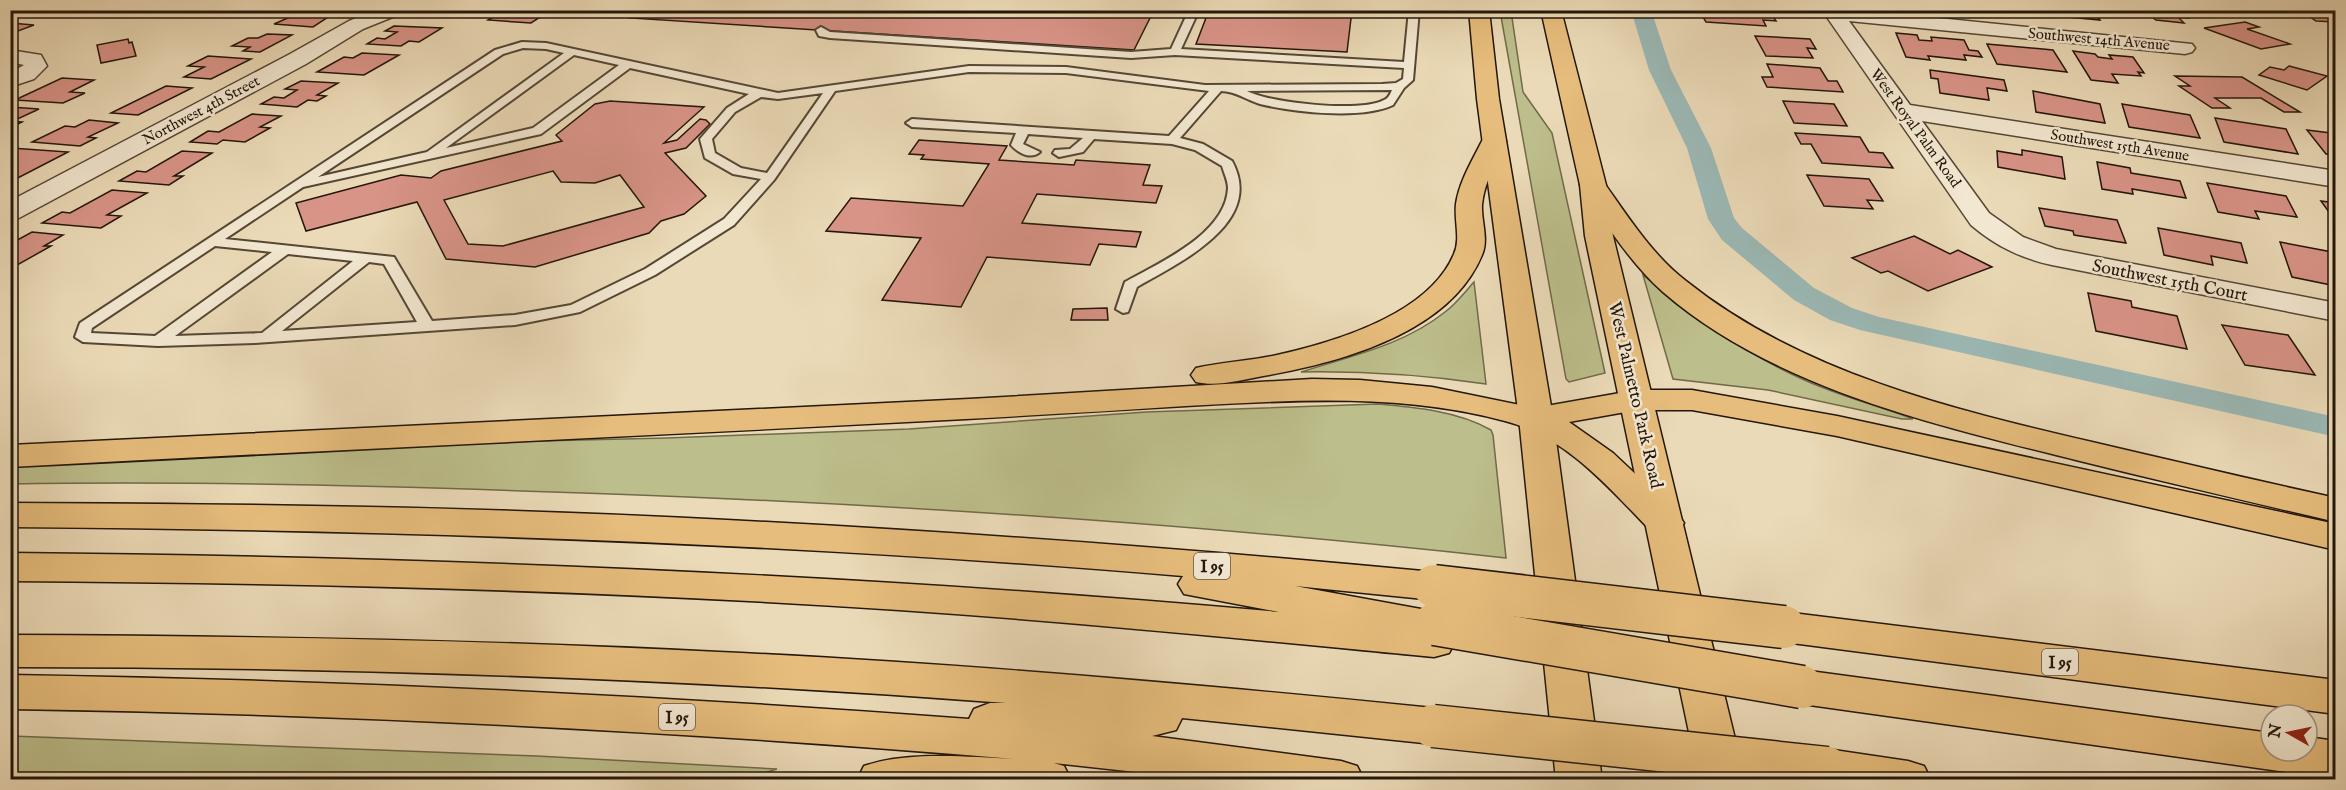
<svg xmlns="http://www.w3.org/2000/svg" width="2346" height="790" viewBox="0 0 2346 790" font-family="'IM FELL English',serif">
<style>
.green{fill:#bcbe8b;stroke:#706a4a;stroke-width:1.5}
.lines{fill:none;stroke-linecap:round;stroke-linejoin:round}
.canal{fill:#9bb9b6;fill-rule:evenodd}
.building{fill:#d99488;stroke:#23160a;stroke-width:1.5;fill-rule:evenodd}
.service-casing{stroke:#554735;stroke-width:4}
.minor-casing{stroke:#554735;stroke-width:3}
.primary-casing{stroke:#23160a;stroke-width:3}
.motorway-casing{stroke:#23160a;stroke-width:3}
.service{fill:#f2e7d0;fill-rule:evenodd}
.minor{fill:#f2e7d0;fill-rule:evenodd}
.primary{fill:#e6bd7c;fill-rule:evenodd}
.motorway{fill:#e6bd7c;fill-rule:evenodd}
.motorway-bridge-casing{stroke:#23160a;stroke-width:45;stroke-linecap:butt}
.motorway-bridge{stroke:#e6bd7c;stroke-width:42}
.labels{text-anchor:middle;stroke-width:5;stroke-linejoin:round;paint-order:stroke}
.far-street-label{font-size:15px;fill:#23160a;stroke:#f2e7d0}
.shield{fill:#f2e7d0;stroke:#615545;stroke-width:1.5}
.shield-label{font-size:16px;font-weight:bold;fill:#23160a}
.street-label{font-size:18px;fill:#23160a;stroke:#f2e7d0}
</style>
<rect width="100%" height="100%" fill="#ebdab7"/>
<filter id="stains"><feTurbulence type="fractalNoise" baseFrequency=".00333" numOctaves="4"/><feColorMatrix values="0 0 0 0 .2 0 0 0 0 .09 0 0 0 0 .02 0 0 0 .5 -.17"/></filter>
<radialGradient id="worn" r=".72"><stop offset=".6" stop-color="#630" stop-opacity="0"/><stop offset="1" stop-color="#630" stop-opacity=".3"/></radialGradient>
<g class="green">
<path d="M1500,11H1511L1523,92L1552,133L1605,373L1569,382L1566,379Z"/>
<path d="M1643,275C1691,316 1743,352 1800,378C1836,395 1876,405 1913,419H1902L1768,390L1673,379Z"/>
<path d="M1474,282L1486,384C1424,375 1364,371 1301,372C1351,356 1404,345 1445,312C1456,304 1465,292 1474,282Z"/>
<path d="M1377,404C1414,407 1458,411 1491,430L1493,435L1506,558C1179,522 851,501 522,491C352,485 181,481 11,484V464L415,444L666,438L909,429L1146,412Z"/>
<path d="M11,736L537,756L777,769L742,780H11Z"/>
</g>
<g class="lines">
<path class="canal" d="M1631,10H1651L1671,70L1711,148L1734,218L1742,228L1814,288L1852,308L1879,317L2336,417V437L1860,330L1830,320L1794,300L1722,240L1708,219L1687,148L1649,70Z"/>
</g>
<g class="building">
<path d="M104,10H130L118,15L97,14Z"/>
<path d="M214,10H269L256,16L208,13Z"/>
<path d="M306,10H339L313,27L274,24Z"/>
<path d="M519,10H551L531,23L488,20L499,13L513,14Z"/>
<path d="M641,10H1154L1134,50L630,18Z"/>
<path d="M1209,10H1352L1347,52L1196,44Z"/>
<path d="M1737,10L1769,11L1776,21L1763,20L1766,26L1706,22L1702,15L1733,17L1730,12H1738Z"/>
<path d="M2033,10H2093L2100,20L2036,14Z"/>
<path d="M2113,10H2180L2188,18L2178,17L2184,23L2156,20L2152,17L2116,14Z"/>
<path d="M2300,10H2336V22L2316,21Z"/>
<path d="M2245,22L2259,27L2247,29L2290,44L2261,49L2204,28Z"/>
<path d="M10,23L34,25L10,34Z"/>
<path d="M394,26L442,28L419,42L409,41L401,46L367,44L377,38L385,39L397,32L385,31Z"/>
<path d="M1896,33L1917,35L1919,40L1932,41L1931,37L1964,40L1969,50L1978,51L1982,57L1964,55L1966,60L1928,56L1930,60L1906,57Z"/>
<path d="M267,34L292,35L260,52L243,51L250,47L232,46L248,38H258Z"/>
<path d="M1755,36L1810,39L1816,49L1807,48L1813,58L1766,56Z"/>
<path d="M128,39L129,43L132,42L136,56L101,63L97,45Z"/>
<path d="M1987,44L2053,50L2067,72L1997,64Z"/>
<path d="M2073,51L2095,54L2098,57L2112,59L2109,55L2133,57L2144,73L2138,72L2141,76L2112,74L2118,83L2091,80Z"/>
<path d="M362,53L399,55L364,75L317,72L344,57L353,58Z"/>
<path d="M208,56L251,59L211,79L184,77L204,67L188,66Z"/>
<path d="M1767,64L1820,68L1828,81H1837L1843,92L1767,87L1762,77H1773Z"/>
<path d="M2289,66L2327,76L2307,90L2259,75L2270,67L2284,70Z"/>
<path d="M1930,70L2004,80L2007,91L1987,88L1989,100L1940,93L1938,79L1931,78Z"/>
<path d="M2175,76L2242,77L2300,112H2284L2261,98H2215L2230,108H2212L2179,86H2190Z"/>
<path d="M62,78L94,80L70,92L85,93L63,103L15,100Z"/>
<path d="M301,81L338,83L317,95L326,96L317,101L308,100L297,107L261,104L274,97L284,98L297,90L285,89Z"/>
<path d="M166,86L192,88L138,115L111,113Z"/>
<path d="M2033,91L2100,104L2105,123L2036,112Z"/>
<path d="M610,101L704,107L664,143L677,140L700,119L706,120L710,124L686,148L665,153L706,196L684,214L661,221L649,233L535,267L446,259L417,202L306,231L296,203L401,175L431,178L441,171L562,141L556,135L595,104ZM553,171L561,182L595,183L620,175L644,207L503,246L468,244L444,200Z"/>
<path d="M1783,101L1834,104L1847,126L1794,123Z"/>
<path d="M2122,104L2190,115L2200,138L2129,127Z"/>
<path d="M10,107L39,109L13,121L22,122L10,128Z"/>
<path d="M252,114L281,116L260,127L270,128L245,142L223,140L217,144L190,142L208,131L219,132Z"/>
<path d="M2215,118L2286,129L2298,154L2224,142Z"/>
<path d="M89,120L118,123L88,137L96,138L80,146L32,142L65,126L75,127Z"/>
<path d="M2307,130L2331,133L2336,138V155L2326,154Z"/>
<path d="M1795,133L1860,137L1869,152L1883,153L1893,168L1822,163L1811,144H1801Z"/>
<path d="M919,140L1007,146L999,160L1074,165L1076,160L1150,165L1143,185L1162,186L1156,203L1037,194L1022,223L1141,232L1136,247L1099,244L1090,265L987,257L961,307L882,300L921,238L826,231L851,198L963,206L989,164L921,159L924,155L909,154Z"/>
<path d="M10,148H11L68,152L10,182V161L18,158L10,157Z"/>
<path d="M2022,150L2062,157L2065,179L1998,167L1997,151L2022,155Z"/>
<path d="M182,151L212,153L174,176H183L169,185L119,181L137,171L146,172Z"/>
<path d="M2097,162L2130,168L2131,173L2180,181L2186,198L2132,189L2133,194L2102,189Z"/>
<path d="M1807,175L1869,179L1883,201L1867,200L1873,209L1824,206Z"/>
<path d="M2207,183L2286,196L2297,217L2255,211L2259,219L2218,212Z"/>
<path d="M112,190L147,193L107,215L121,216L101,228L42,223L62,212L70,213Z"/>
<path d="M2321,201L2336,203V222Z"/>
<path d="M2039,208L2117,220L2126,243L2074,235L2073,231L2045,226Z"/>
<path d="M2158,228L2241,243L2247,263L2211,256L2213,265L2164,255Z"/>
<path d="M32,232L63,235L44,246H51L10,269V244Z"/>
<path d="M1914,236L1950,254L1958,250L1992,267L1928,291L1888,271L1881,273L1852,258Z"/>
<path d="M2280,242L2332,252L2336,261V286L2292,277Z"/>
<path d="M2088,293L2131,301L2132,307L2177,316L2187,349L2096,331Z"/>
<path d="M1107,308L1108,320H1071L1073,309Z"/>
<path d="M2222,325L2288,335L2315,375L2245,365Z"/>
</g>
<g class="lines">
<defs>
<path id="service" d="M1189,10H1199L1181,49L1404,62L1409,10H1419L1413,80L1404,88L1393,105C1361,120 1294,112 1260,104C1247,100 1235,91 1221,91L1180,138L1203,144L1232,161C1266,223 1178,263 1137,287L1128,312L1123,313L1116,309L1125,282C1159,263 1226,234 1228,188C1228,181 1224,173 1222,166L1195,150L1172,144L1094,139L1083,152L1059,157L1053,153L1055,150L1070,149L1083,138L1028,134L1023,144L1040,152C1031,160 1018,153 1011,145L1016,133L912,127L906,123L912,119L1169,136L1209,91L1066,73L969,72L835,91L774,180L734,225L655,275L580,312L515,325L255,343L158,346L83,342L75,337L80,323L495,50L522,42L546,43L778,93L969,66L1066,67L1205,85L1382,84L1396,83L1403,79L1404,68L1175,55L1131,58L830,38L819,36L816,30L821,27L830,32L1131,52L1171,49ZM523,48L546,49L564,53L427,152L318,177L503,54ZM574,55L619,65L533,128L446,148ZM630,68L749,94L727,108L700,139L705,158L733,174L761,179L724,219L645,269L571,305L515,315L432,321L394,257L225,239L303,187L541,134ZM1392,90C1390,94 1389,98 1384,100C1362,113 1269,103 1247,91ZM823,93L767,173L741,168L715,153L712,139L735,112L761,97L778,99ZM215,246L272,252L155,336L91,333L92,328ZM288,254L353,261L262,333L175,336ZM369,262L384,264L417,322L282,331Z"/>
<g id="minor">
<path d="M375,10H402L400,14L363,29L306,64L19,218L10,220V201L290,54L349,21Z"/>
<path d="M1822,10H1859L2192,44L2195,48L2192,52L2185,54L1849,21L1910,105L2336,171V187L1922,121L1989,213L2023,237L2056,249L2336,303V321L2052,265C2020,258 1996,246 1971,225Z"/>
<path d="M10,50L41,55L47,66L34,79L10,87V73L24,65L10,62Z"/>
</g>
<g id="primary">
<path d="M1469,10H1489L1499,99L1553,418L1602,780H1556L1519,418L1477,99Z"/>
<path d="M1541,10H1561L1606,185L1613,236L1745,780H1699L1585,236L1580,185Z"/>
</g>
<g id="motorway">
<path d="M1494,134L1503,136L1506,141C1497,161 1484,182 1482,205C1481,221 1489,239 1482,255C1450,333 1339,363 1263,376C1241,380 1217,387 1196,382L1191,375L1196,368C1222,362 1250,361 1277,355C1335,342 1429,314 1454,254C1461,239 1454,221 1456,204C1459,182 1472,161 1482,141L1485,136Z"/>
<path d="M1593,177L1602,180C1627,215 1651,254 1686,281C1801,373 1951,409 2092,442C2173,461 2254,480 2336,498V522C2250,502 2165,482 2080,461C1940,426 1775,389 1663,292C1629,262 1605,222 1580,185L1584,180Z"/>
<path d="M1312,379L1360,380L1432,387L1535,408L1637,390H1692L1837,416L2336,524V550L1837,436L1692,410H1637L1569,422L1613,453L1678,514L1684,523L1678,532L1665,536L1652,532C1609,488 1567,437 1505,421C1400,393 1293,400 1186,406C1112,411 1039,415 966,419C647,436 329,450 10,467V445L969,399Z"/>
<path d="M10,503C249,504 488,507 727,520C963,532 1199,550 1434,572L1448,576L1454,586L1448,596L1434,600L1295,586L1421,609L1427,620L1424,626L1449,631L1455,642L1449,653L1434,657C1256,640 1077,622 899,610C603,590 307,583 10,581V553C436,557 856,574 1279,612L1184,594L1178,584L1183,576C793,543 402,530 10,527Z"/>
<path d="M1784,612L2336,680V714L1784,642L1769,638L1763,627L1769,616Z"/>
<path d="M10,635C247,636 483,640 719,652C958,663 1195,684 1433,708L1449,713L1455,726L1449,739L1433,744L1182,718L1176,730L1152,736L1341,761L1357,766L1364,780H1209L1054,763L1064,766L1071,780H857L864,766C908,751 967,757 1014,759C680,731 346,714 10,709V675C330,680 650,695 969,719L974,709L990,703H1006C674,678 343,667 10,667Z"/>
<path d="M1802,670L2271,733V751H2307V737L2336,741V779L1802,704L1787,699L1780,687L1787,675Z"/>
<path d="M1827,749L1908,761L1924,766L1931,780H1810L1804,768L1811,755Z"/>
</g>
</defs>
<use href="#service" class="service-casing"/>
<use href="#minor" class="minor-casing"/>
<use href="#primary" class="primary-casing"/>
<use href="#motorway" class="motorway-casing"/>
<use href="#service" class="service"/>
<use href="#minor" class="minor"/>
<use href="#primary" class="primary"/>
<use href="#motorway" class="motorway"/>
<defs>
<g id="motorway-bridge">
<path d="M1434,586L1784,627"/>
<path d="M1435,624L1802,687"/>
<path d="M1433,726L1827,768"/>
</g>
</defs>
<use href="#motorway-bridge" class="motorway-bridge-casing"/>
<use href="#motorway-bridge" class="motorway-bridge"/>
</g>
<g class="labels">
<g class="far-street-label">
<text transform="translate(2099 39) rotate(5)" y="5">Southwest 14th Avenue</text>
<text transform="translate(201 110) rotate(-28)" y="5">Northwest 4th Street</text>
<text transform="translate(1916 128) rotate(54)" y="5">West Royal Palm Road</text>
<text transform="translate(2120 145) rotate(9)" y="5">Southwest 15th Avenue</text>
</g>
<g class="shield">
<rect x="1194" y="553" width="36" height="26" rx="4.5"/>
<rect x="2042" y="649" width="36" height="26" rx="4.5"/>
<rect x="659" y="704" width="36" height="26" rx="4.5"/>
</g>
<g class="shield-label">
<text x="1212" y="572">I 95</text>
<text x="2060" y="668">I 95</text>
<text x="677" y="723">I 95</text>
</g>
<g class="street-label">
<text transform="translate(2170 280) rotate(11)" y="6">Southwest 15th Court</text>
<text transform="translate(1636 395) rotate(77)" y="6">West Palmetto Park Road</text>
</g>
</g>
<rect width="2346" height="790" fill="none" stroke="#ebdab7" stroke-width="36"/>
<rect x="12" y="12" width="2322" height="766" fill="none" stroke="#23160a" stroke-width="3"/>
<rect x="18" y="18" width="2310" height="754" fill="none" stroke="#23160a" stroke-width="1.5"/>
<g transform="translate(2289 733) rotate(279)"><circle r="28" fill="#f2e7d0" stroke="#9f9381" stroke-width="1.5"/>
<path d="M0-4.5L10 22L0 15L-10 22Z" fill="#8f2418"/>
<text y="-9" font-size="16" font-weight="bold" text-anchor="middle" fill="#23160a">N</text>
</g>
<rect width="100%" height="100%" filter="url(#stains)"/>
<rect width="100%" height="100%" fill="url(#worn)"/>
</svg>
